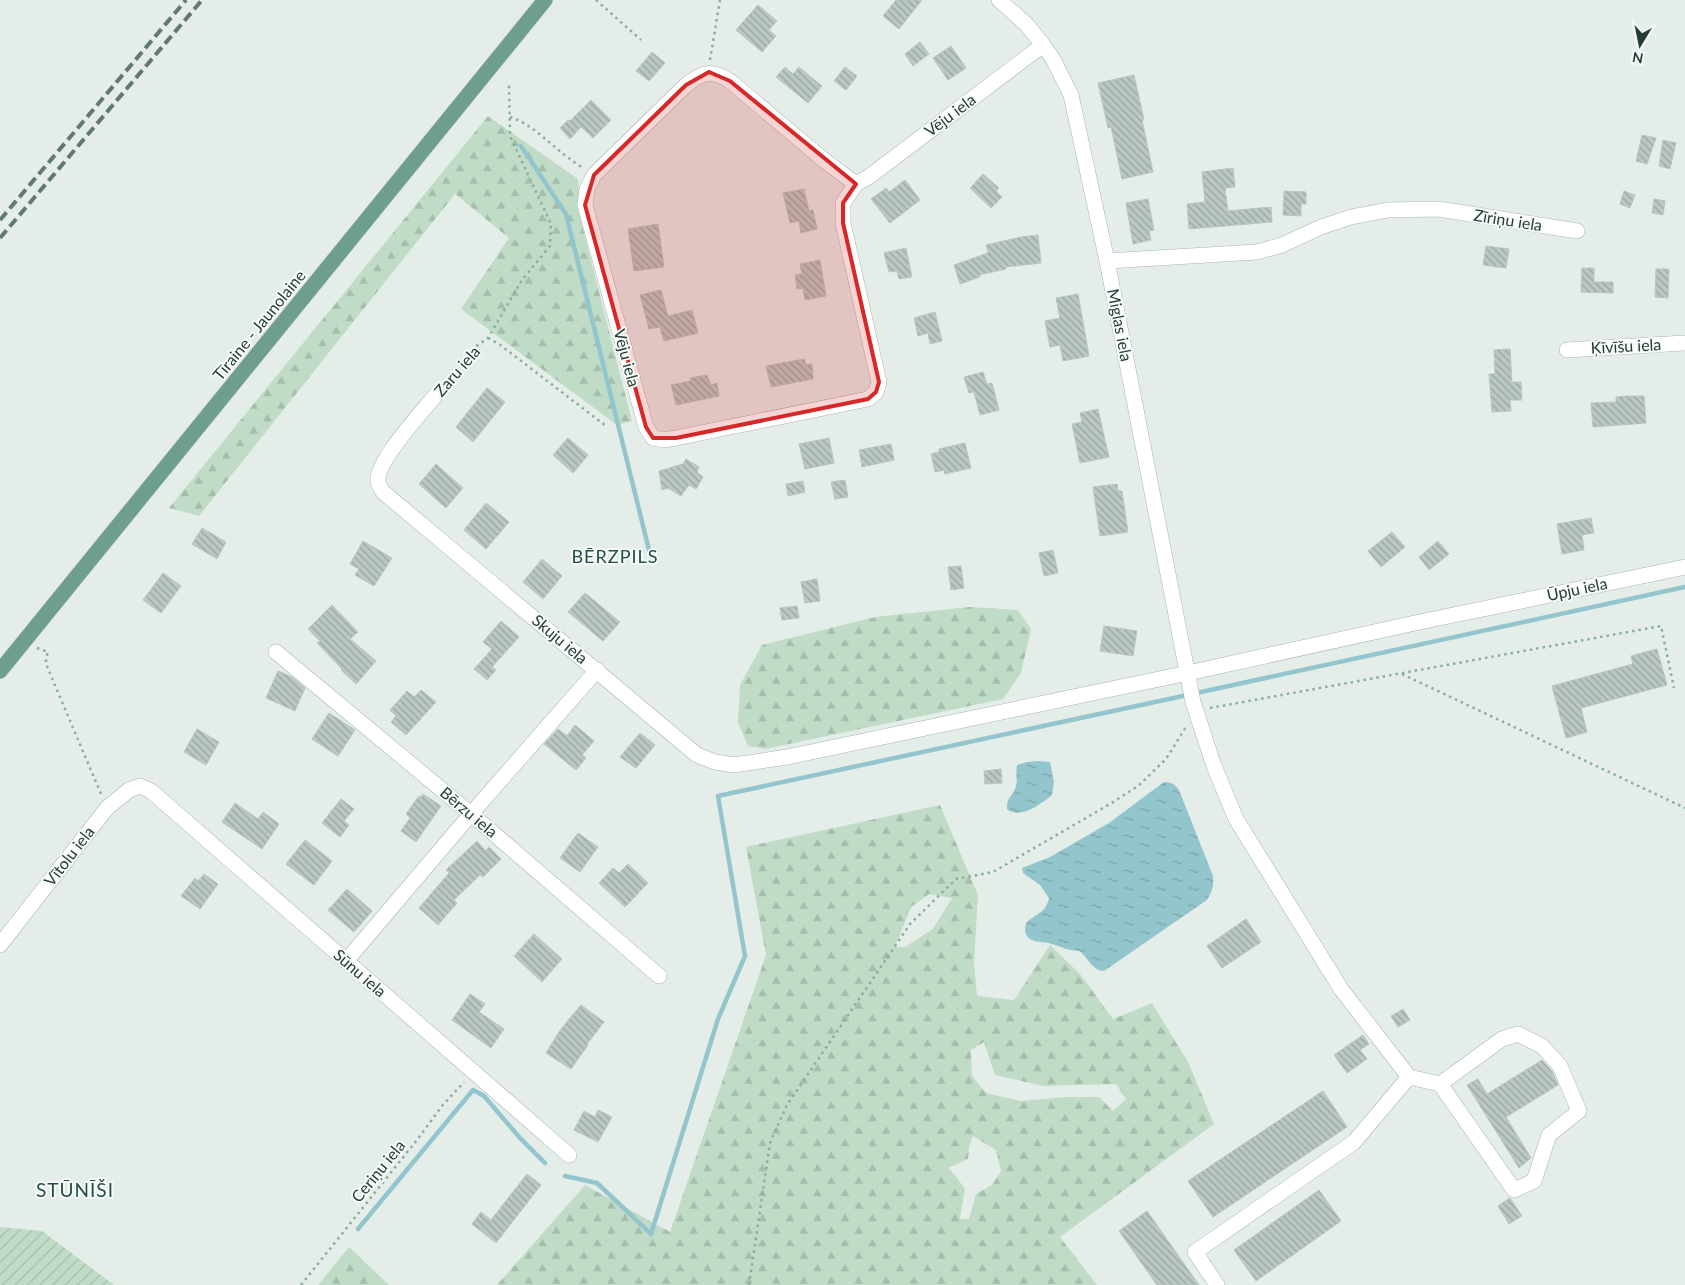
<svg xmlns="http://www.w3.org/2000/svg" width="1685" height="1285" viewBox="0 0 1685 1285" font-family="Lato,sans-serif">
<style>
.forest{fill:url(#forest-firs);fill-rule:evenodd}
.garden{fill:url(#garden-furrows)}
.water{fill:url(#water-ripples)}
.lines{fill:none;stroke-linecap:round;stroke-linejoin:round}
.stream{stroke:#93c6cc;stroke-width:4.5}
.building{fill:url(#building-back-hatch);stroke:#b8c6c0}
.minor-casing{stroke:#a8b5b0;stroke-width:16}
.major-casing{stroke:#c2c9c7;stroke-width:16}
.path{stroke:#89aea0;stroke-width:2.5;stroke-dasharray:2.5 4;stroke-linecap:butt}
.minor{stroke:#fff;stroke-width:15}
.major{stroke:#6e9e90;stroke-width:15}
.rail{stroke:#617971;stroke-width:4;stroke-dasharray:10 5;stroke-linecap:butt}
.marked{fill:#d62828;fill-opacity:0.2;stroke:#d62828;stroke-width:4;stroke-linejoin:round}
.labels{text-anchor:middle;stroke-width:4;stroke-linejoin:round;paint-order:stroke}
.street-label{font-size:16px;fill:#263d36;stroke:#f6faf7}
.neighbourhood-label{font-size:18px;letter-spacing:1px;fill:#234e42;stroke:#f6faf7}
.quarter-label{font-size:19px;letter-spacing:1px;fill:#234e42;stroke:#f6faf7}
</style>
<defs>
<pattern id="forest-firs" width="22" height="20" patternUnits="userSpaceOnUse" patternTransform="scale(1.25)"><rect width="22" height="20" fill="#c0dcc7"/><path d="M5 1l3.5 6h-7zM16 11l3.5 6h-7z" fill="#a5beac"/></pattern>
<pattern id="garden-furrows" width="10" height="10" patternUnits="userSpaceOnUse" patternTransform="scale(1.25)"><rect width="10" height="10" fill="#c0dcc7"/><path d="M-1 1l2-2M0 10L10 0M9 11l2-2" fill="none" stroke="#a5beac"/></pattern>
<pattern id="water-ripples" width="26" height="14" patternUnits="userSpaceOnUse" patternTransform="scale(1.25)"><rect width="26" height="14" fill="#93c6cc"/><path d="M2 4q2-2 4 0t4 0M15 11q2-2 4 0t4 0" fill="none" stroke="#78a2a6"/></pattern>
<pattern id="building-back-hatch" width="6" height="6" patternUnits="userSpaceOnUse" patternTransform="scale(1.25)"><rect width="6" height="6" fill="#bbc8c2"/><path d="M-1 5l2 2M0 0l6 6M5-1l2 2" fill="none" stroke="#98a49e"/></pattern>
</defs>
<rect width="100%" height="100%" fill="#e5ede9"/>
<g class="forest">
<path d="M488,116L578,179L581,221L632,421L617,425L461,309L509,238L455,194L199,516L169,508Z"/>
<path d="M970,607L1018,610L1031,629L1021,673L1003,699L765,749L748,746L738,722L740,685L762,645L875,617Z"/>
<path d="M940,805L978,895L974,963L977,996L1014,1000L1050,945L1080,974L1113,1019L1152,1003L1189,1064L1214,1124L1060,1237L1097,1285H497L585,1185L670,1232L766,955L746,847ZM929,894L952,898L933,929L905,947H895L911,907ZM984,1042L995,1075L1043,1086L1116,1084L1126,1099L1113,1111L1099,1097H1066L1021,1101L986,1093L972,1076L971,1050ZM973,1136L996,1150L1001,1171L992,1185L976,1194L969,1219H960L965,1189L955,1175L948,1168L968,1159L969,1147Z"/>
<path d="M349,1247L389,1285H318Z"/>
</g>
<path class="garden" d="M0,1227L42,1231L114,1285H0Z"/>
<g class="water">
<path d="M1039,761L1050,762L1054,782L1052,795C1041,804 1020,820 1007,809C1006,796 1014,796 1016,786C1018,779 1015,773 1017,765L1027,762Z"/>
<path d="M1164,782C1171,782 1175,784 1179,790L1213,876C1214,886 1212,892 1207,900L1104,971C1091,970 1089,958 1079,951C1069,951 1062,947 1052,944C1040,940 1021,945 1026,923C1035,914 1046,913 1049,898L1040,885L1023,873L1022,868L1050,857L1109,823Z"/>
</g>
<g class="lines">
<g class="stream">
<path d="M521,146L566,214L651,558"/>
<path d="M1201,692L1685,587"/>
<path d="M565,1176L597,1183L651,1234L718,1019L745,956L718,796L1183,696"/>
<path d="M358,1229L473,1090L484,1096L520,1138L545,1163"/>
</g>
</g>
<g class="building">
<path d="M896,0H922L899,29L883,16Z"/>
<path d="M758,5L777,21L769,30L776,36L762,52L736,30Z"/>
<path d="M920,42L929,54L913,66L905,54Z"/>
<path d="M951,46L966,68L948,80L933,58Z"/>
<path d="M652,52L665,63L649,81L636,71Z"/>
<path d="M785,67L793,74L799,67L822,86L808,103L776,77Z"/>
<path d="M845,67L857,76L846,90L834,81Z"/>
<path d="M1134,75L1144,120H1142L1153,172L1122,179L1111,127L1108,128L1098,83Z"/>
<path d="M591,100L611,120L593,138L581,127L570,139L560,128L568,120L570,121Z"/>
<path d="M1642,135L1656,138L1647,164L1636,161Z"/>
<path d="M1663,140L1676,143L1670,169L1659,166Z"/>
<path d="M1233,168L1235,187L1225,188L1228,211L1271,207L1272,222L1189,229L1187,204L1205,202L1202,172Z"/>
<path d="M983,174L999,188L996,191L1002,197L991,208L970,188Z"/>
<path d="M905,180L920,200L890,223L871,199L886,188L889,192Z"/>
<path d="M804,189L809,211L813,210L817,229L801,233L799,221L790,223L783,193Z"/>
<path d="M1284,191L1306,192V204H1301V216L1283,215Z"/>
<path d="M1624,191L1635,195L1630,208L1620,204Z"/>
<path d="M1148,199L1154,230L1149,231L1151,240L1133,244L1126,203Z"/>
<path d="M1654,199L1665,201L1663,215L1652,213Z"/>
<path d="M658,224L664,267L634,271L628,229Z"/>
<path d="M1038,235L1041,263L1006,267V269L979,275L980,277L960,284L954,265L988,253L986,245L1021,237Z"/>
<path d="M1486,246L1509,249L1506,268L1483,265Z"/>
<path d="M906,248L912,277L899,279L897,271L889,272L884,253Z"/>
<path d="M820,260L826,296L805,300L803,288L797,289L795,275L802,274L800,264Z"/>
<path d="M1582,268H1594V282H1613V293L1581,292Z"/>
<path d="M1656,269H1669L1668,298L1655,297Z"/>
<path d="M661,290L668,316L692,310L698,333L664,341L660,327L649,329L640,295Z"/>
<path d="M1078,294L1089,356L1063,361L1060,345L1050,347L1045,321L1060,318L1056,298Z"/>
<path d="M935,312L942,341L930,344L928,333L918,336L914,318Z"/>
<path d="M1510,349L1512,382H1521L1522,400H1510L1511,411L1492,412L1489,374H1495L1494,350Z"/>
<path d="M804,359L806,365L812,364L813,379L771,387L766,366Z"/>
<path d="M983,372L987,384L992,383L999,410L980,415L974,392L969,393L964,377Z"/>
<path d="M707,375L711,385L717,383L719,396L676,405L671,385L691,381L690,378Z"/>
<path d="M487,388L505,402L473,442L456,427Z"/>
<path d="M1627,396H1644L1646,423L1593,427L1591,403L1616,402V397Z"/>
<path d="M1098,409L1109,457L1080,463L1072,424L1082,422L1080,413Z"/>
<path d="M568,438L588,455L573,473L553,455Z"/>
<path d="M829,438L834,463L805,469L799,444Z"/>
<path d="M965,443L971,468L945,474L944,470L935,472L931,454L939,452V449Z"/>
<path d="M891,444L894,460L862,467L859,450Z"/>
<path d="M686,459L699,467L697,472L703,477L696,489L689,485L681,496L668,488L662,490L659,471L683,464Z"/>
<path d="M436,464L463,488L446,508L419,484Z"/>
<path d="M845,480L848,497L835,499L831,482Z"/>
<path d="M803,481L805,492L788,496L786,484Z"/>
<path d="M1117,484L1118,491H1122L1128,532L1100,536L1093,487Z"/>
<path d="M486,503L509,522L486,549L464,530Z"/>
<path d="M1591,518L1594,533L1582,535L1584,550L1562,554L1557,524Z"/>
<path d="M202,528L226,542L217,559L192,544Z"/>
<path d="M1392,532L1405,547L1381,567L1368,551Z"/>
<path d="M363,541L392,558L374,586L355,575L359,569L350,564Z"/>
<path d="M1438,541L1449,554L1429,570L1419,557Z"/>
<path d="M1053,550L1058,573L1044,576L1039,553Z"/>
<path d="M542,559L562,576L543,599L523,582Z"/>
<path d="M961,566L964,588L951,590L948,567Z"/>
<path d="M163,573L181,586L161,613L143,600Z"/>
<path d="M817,579L820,601L805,603L801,582Z"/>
<path d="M585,593L620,622L603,641L568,612Z"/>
<path d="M332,605L358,632L350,639L376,661L356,684L341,670L342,669L317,643L320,641L308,629Z"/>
<path d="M797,606L799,618L782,620L780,608Z"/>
<path d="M501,621L519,637L492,667L496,670L487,680L474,669L492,649L483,642Z"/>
<path d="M1104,626L1137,631L1133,656L1100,651Z"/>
<path d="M1657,649L1667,685L1581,708L1587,732L1566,738L1552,686L1633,664L1631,656Z"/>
<path d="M278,671L292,677L305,688L295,711L266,698Z"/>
<path d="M421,690L436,702L406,735L391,722L396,716L390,710L407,691L414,697Z"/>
<path d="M329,713L355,730L338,756L312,739Z"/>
<path d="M575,725L594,741L582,755L586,758L576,770L544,744L558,729L567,736Z"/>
<path d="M197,729L219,742L206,765L184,752Z"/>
<path d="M640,733L655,745L636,768L620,757Z"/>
<path d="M1001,769L1002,783L985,784L984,771Z"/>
<path d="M423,794L441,806L416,842L401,831L410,818L406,814L419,796L421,797Z"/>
<path d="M341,799L354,809L344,821L349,825L340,837L322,823Z"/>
<path d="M235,803L258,819L263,812L279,824L262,849L222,822Z"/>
<path d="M578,833L598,847L580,872L560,858Z"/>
<path d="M305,840L332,861L314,885L286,864Z"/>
<path d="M477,841L486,851L489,847L501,859L483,877L480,875L454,900L457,903L438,925L419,908L449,873L446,870Z"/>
<path d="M628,864L648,883L625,907L599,883L613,868L619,873Z"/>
<path d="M204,874L218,884L200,909L181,896L195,878L198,881Z"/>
<path d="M347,889L372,911L354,932L328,910Z"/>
<path d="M1246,919L1261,942L1222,968L1207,946Z"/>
<path d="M534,934L562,959L542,982L514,956Z"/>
<path d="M470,994L485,1004L479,1012L504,1029L491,1048L452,1020Z"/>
<path d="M581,1005L604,1022L587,1044L588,1045L571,1069L546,1053L561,1029Z"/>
<path d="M1403,1009L1410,1020L1398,1027L1391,1016Z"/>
<path d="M1363,1035L1369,1044L1360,1050L1367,1059L1347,1073L1334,1055Z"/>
<path d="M1542,1060L1552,1071L1558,1085L1506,1117L1531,1158L1519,1168L1467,1085L1478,1079L1487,1094Z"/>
<path d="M1323,1091L1347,1127L1213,1217L1188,1181Z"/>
<path d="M598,1110L612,1117L598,1142L574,1130L584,1111L595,1117Z"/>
<path d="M527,1174L541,1185L496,1243L472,1224L481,1212L491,1220Z"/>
<path d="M1319,1190L1341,1221L1256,1281L1234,1250Z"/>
<path d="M1510,1198L1522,1216L1509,1224L1498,1206Z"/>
<path d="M1147,1211L1199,1285H1157L1119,1231Z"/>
</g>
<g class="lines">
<defs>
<g id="minor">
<path d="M999,0L1027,25L1043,45L1053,59L1071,95L1107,261L1193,702L1214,766L1236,819L1341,989L1409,1077L1354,1142L1195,1252L1217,1285"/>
<path d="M856,184L843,203V223L879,382L876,392L868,399L676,438L664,440L653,438L646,427L585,205L587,189L594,175L686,85C703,72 711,69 730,81L825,161L856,184L870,176L1043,45"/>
<path d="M1107,261L1257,252L1282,245L1321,227L1351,217L1388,210L1439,209L1577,231"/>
<path d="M1567,350L1685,343"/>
<path d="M435,396C422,412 375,462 378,482C378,485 382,490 383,492L697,755L715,762L734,765L787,757L1188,673L1415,623L1685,567"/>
<path d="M276,652L471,814L659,976"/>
<path d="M0,945L107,808L129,790L140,786L151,791L569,1155"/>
<path d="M346,961L471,814L597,670"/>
<path d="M1409,1077L1440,1084L1514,1190L1534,1181L1549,1135L1579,1111L1560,1066L1542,1046L1518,1034L1502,1039L1440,1084"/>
</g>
<path id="major" d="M0,671L545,0"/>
</defs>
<use href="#minor" class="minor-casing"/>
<use href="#major" class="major-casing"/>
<g class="path">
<path d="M596,0L641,40"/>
<path d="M710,60L720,0"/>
<path d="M510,117C536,125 557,153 582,167"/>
<path d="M488,338L499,344L606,426"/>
<path d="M443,386L475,347L488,338L522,280L550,246L551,224L510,136L509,82"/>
<path d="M37,648L48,652L46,658V664L101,794"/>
<path d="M1402,674L1685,808"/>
<path d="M1210,708L1661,626L1674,688"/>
<path d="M301,1285L417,1140L442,1106L464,1082"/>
<path d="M749,1285L770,1143L787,1105L910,924L956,879L993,872L1110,804L1138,786L1166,759L1186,727"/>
</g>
<use href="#minor" class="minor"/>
<use href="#major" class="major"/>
<g class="rail">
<path d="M0,220L186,0"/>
<path d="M0,238L202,0"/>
</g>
</g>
<path class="marked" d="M709,72L730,81L856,184L843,203V223L879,382L876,392L868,399L676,438H653L646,427L585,205L594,175L686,85Z"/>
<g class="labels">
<g class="street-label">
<text transform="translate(950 115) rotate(-37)" y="6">Vēju iela</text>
<text transform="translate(1508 220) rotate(9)" y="6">Zīriņu iela</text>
<text transform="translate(259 325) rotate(-51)" y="6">Tīraine - Jaunolaine</text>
<text transform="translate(1120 325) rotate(79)" y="6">Miglas iela</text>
<text transform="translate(1626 346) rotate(-3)" y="6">Ķīvīšu iela</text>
<text transform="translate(627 358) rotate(75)" y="6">Vēju iela</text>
<text transform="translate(457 371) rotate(-49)" y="6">Zaru iela</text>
<text transform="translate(1577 589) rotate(-12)" y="6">Ūpju iela</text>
<text transform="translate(560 639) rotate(40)" y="6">Skuju iela</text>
<text transform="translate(469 812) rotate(40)" y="6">Bērzu iela</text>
<text transform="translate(69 856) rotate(-52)" y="6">Vītolu iela</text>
<text transform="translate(360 973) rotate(41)" y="6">Sūnu iela</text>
<text transform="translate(378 1171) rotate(-51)" y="6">Ceriņu iela</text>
</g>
<g class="neighbourhood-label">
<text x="615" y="563">BĒRZPILS</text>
</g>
<g class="quarter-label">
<text x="75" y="1197">STŪNĪŠI</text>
</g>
</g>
<g transform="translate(1640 45) rotate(190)" stroke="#f6faf7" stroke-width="4" paint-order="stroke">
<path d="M0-4L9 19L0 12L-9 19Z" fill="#263d36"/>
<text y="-8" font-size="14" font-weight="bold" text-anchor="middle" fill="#263d36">N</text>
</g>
</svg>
